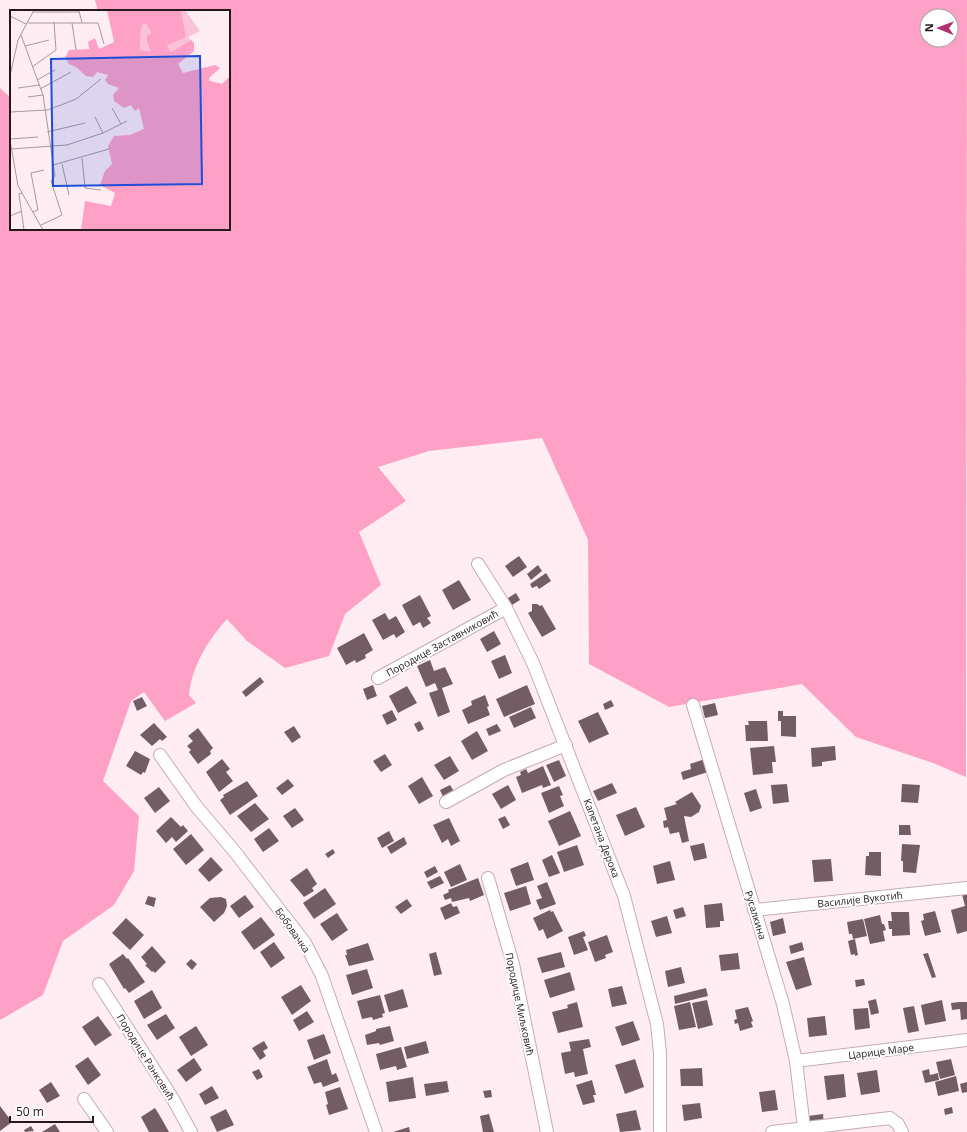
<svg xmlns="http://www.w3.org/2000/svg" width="967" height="1132" viewBox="0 0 967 1132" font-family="'Open Sans',sans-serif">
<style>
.forest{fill:#ffa1c6;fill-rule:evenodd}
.building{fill:#745c65}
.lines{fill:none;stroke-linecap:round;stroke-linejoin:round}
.minor-casing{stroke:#c6abb4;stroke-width:14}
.minor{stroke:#fff;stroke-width:12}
.labels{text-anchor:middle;stroke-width:4;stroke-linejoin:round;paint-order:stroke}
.street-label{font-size:10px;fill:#23191d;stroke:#fff}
.inset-road{fill:none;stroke:#a7989d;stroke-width:1}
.view{fill:#1d4ed8;fill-opacity:0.15;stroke:#1d4ed8;stroke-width:2}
.inset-edge{fill:none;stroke:#23191d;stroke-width:2}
</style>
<rect width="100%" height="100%" fill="#ffedf3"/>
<path class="forest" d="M95,0H967L966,777L933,763L856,737L802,684L669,707L589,664L588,540L542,438L429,451L378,467L406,501L359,532L381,585L345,614L329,656L285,668L247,641L227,619C208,640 192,666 189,695L196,703L165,721L144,692L131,701L103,781L139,816L134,871L114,905L63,941L43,995L0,1020V88L11,98V229H229V11H98ZM927,16H951V40H927Z"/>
<g class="building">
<path d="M519,556L527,567L513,577L505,566Z"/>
<path d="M538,565L542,571L531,580L527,574Z"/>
<path d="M546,573L551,581L539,589L537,586L532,588L530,584Z"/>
<path d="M459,580L471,600L453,610L442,590Z"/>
<path d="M516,593L520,600L512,605L508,598Z"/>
<path d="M420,595L431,616L427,618L431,623L423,628L420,622L413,626L402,605Z"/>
<path d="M532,604H537L540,606L542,605L556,629L542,637L528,613L532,611Z"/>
<path d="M385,613L389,620L396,616L405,632L396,638L394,634L383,640L372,620Z"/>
<path d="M494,631L501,644L487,652L480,639Z"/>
<path d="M364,633L373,650L365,655L366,658L356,663L355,660L346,665L337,648Z"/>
<path d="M505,655L512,673L499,679L491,661Z"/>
<path d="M430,660L434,671L445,667L453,684L442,688L450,712L438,717L429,693L438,690L435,683L426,687L417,666Z"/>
<path d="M260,677L264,682L246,697L242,692Z"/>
<path d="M373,685L377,696L367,700L363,689Z"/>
<path d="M527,685L535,704L504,717L496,699Z"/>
<path d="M407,686L417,703L398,713L389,696Z"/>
<path d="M485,695L489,706L487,707L490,715L468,724L462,710L472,705L471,701Z"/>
<path d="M142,697L147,706L137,711L133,701Z"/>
<path d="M611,700L614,706L605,710L603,704Z"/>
<path d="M715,703L718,715L705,718L702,706Z"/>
<path d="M531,707L536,718L514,728L509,717Z"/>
<path d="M392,710L397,720L387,725L382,715Z"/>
<path d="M778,711H783V716H796V737L781,736V721H778Z"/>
<path d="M598,712L609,734L589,743L578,721Z"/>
<path d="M420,721L424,729L418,732L414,724Z"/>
<path d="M748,721H767L768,741H746L745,725H749Z"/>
<path d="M154,723L167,737L162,741L160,739L152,746L140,735Z"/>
<path d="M497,724L501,731L489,736L486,729Z"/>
<path d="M294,726L301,737L292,743L284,732Z"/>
<path d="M198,728L213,748L210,751L211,754L198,764L189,752L191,750L187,746L193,741L188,736Z"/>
<path d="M477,731L488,751L472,760L461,741Z"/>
<path d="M774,746L776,762H772L773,773L753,775L750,748Z"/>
<path d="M835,746L836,760L822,762V766L812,767L811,748Z"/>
<path d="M135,751L150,759L145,773L143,772L141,775L126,766Z"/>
<path d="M385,754L392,765L381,772L373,761Z"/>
<path d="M450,756L459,771L444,780L434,765Z"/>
<path d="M222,759L230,769L226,772L233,781L219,792L206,772Z"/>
<path d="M705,759L708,772L683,780L681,772L691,769L690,764Z"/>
<path d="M559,760L566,776L554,782L546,765Z"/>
<path d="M543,766L551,785L543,788L542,785L522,793L516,777L521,775L520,772L526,769L528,773Z"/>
<path d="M422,777L433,796L419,804L408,786Z"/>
<path d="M288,779L294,786L282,795L276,788Z"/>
<path d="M247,781L258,796L230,815L220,800L224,797L223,795Z"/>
<path d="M612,783L617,793L598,801L593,791Z"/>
<path d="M787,784L789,802L773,804L771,785Z"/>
<path d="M902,784L920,785L918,803L901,802Z"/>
<path d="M450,785L455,793L444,799L440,790Z"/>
<path d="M508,785L516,800L501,809L492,794Z"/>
<path d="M559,786L563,795L560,796L564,806L549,813L541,793Z"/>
<path d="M159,787L170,801L155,813L144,798Z"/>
<path d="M756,789L762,808L750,812L744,793Z"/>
<path d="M692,792L701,806L699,812L691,817L684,816L689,841L682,843L679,832L670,834L668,827L664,828L663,821L667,820L664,808L677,804L675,802Z"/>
<path d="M255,803L269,819L251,832L237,816Z"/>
<path d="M636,807L645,827L625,836L616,815Z"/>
<path d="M295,808L304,820L292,828L283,816Z"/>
<path d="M570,811L581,836L559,846L548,821Z"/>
<path d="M505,816L510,825L503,829L498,819Z"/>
<path d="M171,817L181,827L183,825L188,831L176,842L172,837L166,843L156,831Z"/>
<path d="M449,818L460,841L451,846L448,839L442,843L433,825Z"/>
<path d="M899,825H910L911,835H899Z"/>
<path d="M269,828L279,841L263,852L254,839Z"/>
<path d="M389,831L394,841L382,848L377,838Z"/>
<path d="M191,834L204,850L186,865L173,849Z"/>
<path d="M404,837L407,844L391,854L387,847Z"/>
<path d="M704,843L707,858L694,861L690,846Z"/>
<path d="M902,844L920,845L916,873L903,872V861H901Z"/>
<path d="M577,845L584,865L564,872L557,852Z"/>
<path d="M333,849L335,853L328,858L325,854Z"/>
<path d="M869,852H881V876L865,875L866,856H869Z"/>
<path d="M552,855L560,873L549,877L542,860Z"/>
<path d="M211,857L223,870L209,882L198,870Z"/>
<path d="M831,859L833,881L814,882L812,860Z"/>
<path d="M670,861L675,880L657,884L653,866Z"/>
<path d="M528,862L534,880L516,886L510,869Z"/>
<path d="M460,864L467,880L451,887L444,872Z"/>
<path d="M435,866L438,872L427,878L424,872Z"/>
<path d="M307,868L317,884L312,888L314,891L304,897L290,880Z"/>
<path d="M440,876L444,883L431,889L427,882Z"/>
<path d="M478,878L484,895L470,901L469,898L452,902L451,898L445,900L443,895L449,892L448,890Z"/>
<path d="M547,882L556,904L540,910L536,900L542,898L537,886Z"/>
<path d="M526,886L531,904L510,911L504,893Z"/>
<path d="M325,888L336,904L314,919L303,903Z"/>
<path d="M967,893V931L957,934L951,910L965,906L962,894Z"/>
<path d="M245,895L254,907L239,918L230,906Z"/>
<path d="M148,896L156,898L154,907L145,904Z"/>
<path d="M221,897L226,899L227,906L224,913L214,922L200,907L210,898Z"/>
<path d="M407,899L412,906L401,914L395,907Z"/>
<path d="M451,903L453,907L457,906L460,913L445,920L440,908Z"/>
<path d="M722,903L724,921H720V927L706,928L704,905Z"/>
<path d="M683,907L686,916L676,919L673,910Z"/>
<path d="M550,910L551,912L553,911L563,931L547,939L543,929L539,931L533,918Z"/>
<path d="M935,911L941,932L925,936L921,921L924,920L923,914Z"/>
<path d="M891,912H909L910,935L892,936V929H889L888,921H892Z"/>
<path d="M337,913L348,930L332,941L320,924Z"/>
<path d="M880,915L882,924H884L886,930L883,931L885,941L870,944L864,919Z"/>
<path d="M667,916L672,933L656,937L651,921Z"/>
<path d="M261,917L275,935L254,950L241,932Z"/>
<path d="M126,918L144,935L130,950L112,933Z"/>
<path d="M783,918L786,933L773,936L770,922Z"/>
<path d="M863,919L867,936L853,939L852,934H849L847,922Z"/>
<path d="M584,931L586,936L583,937L588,950L574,955L568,937Z"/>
<path d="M607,935L613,952L605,955L606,958L595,962L588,942Z"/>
<path d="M855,939L858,955L855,956V954L851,955L848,941Z"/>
<path d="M274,942L285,958L271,968L260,952Z"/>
<path d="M802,942L804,950L791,954L789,946Z"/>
<path d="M368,943L374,960L349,966L345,955H347L346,950Z"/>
<path d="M152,946L166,962L155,973L153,971L152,972L145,965L147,964L141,957Z"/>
<path d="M436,952L442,974L434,976L429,954Z"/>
<path d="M561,952L565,967L542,973L537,958Z"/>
<path d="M738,953L740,969L721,971L719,955Z"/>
<path d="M928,953L936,977L932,978L923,954Z"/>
<path d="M123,954L127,959L128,958L145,982L129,993L125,988L124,989L109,964Z"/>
<path d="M804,957L812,985L796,990L786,962Z"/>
<path d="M191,959L197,964L192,970L186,964Z"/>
<path d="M681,967L685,983L668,987L665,971Z"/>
<path d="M367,969L373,988L352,995L346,975Z"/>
<path d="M570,972L575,990L550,998L544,980Z"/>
<path d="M864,979L865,985L856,987L855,980Z"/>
<path d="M301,985L311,1001L292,1015L281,997Z"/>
<path d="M622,986L627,1004L612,1007L608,989Z"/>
<path d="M706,988L708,996L675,1004L674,996Z"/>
<path d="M403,989L408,1007L389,1012L384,995Z"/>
<path d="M152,990L162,1008L144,1019L134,1001Z"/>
<path d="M380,995L385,1013L382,1014L383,1017L373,1020L372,1017L362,1019L357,1001Z"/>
<path d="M876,999L879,1013L871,1015L868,1001Z"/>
<path d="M707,1000L713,1025L698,1029L692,1003Z"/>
<path d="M942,1000L946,1021L925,1025L921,1005Z"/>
<path d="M577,1002L583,1027L558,1033L552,1012L568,1008L567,1005Z"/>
<path d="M690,1002L696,1027L679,1030L674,1006Z"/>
<path d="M959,1002H967V1019L961,1020L960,1009L952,1010L951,1003Z"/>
<path d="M914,1006L919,1031L908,1033L903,1008Z"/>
<path d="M748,1007L753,1021L751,1022L753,1027L740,1031L738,1023L735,1024L734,1020L737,1019L735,1010Z"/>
<path d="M868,1008L870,1028L855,1030L853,1009Z"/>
<path d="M307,1011L314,1022L299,1031L293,1020Z"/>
<path d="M166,1014L175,1028L157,1040L147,1025Z"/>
<path d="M98,1016L112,1035L95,1046L82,1027Z"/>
<path d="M825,1016L827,1035L809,1037L807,1018Z"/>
<path d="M633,1021L640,1040L622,1046L615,1027Z"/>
<path d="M196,1026L208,1045L191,1056L179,1037Z"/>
<path d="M390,1026L394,1041L380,1045L379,1043L367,1045L365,1035L376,1031V1029Z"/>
<path d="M324,1034L331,1053L314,1060L307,1040Z"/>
<path d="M589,1039L591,1047L583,1049L588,1074L575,1077L574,1072L565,1074L561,1053L571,1051L569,1042Z"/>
<path d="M264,1041L268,1048L263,1051L266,1056L260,1060L252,1048Z"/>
<path d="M426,1041L429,1053L407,1059L404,1047Z"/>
<path d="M401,1047L407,1067L397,1070L396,1066L380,1070L376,1054Z"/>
<path d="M88,1057L101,1075L88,1085L75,1066Z"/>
<path d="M194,1058L202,1070L186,1082L177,1070Z"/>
<path d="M327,1059L332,1075L336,1073L339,1081L323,1087L321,1082L314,1084L307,1067Z"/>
<path d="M635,1059L644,1087L625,1094L615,1065Z"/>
<path d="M951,1059L955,1075L940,1079L936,1062Z"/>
<path d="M702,1068L703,1086H681L680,1069Z"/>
<path d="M259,1069L263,1077L257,1080L252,1072Z"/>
<path d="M929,1069L930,1075L938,1073L939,1080L925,1083L922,1071Z"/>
<path d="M877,1070L880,1092L861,1095L857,1073Z"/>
<path d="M844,1074L846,1097L827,1100L824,1076Z"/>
<path d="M956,1076L959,1091L938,1096L935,1082Z"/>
<path d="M413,1077L416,1098L389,1102L386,1082Z"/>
<path d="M592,1080L596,1095H593L595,1102L583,1105L576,1085Z"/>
<path d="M447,1081L449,1092L426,1096L424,1084Z"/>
<path d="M51,1082L60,1096L47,1103L39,1090Z"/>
<path d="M967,1082V1092L962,1093L960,1084Z"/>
<path d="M212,1086L219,1098L205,1105L199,1094Z"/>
<path d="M340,1087L348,1109L329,1115L326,1105L328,1104L325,1092Z"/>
<path d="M491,1090L492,1097L485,1098L483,1091Z"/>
<path d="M775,1090L778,1110L762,1112L759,1092Z"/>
<path d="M700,1103L702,1118L684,1121L682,1105Z"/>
<path d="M0,1106L12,1122L0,1131Z"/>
<path d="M952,1107L953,1113L945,1115L944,1109Z"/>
<path d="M155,1108L160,1116L169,1132H149L141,1117Z"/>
<path d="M226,1109L234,1125L217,1132L210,1117Z"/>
<path d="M636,1110L641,1130L620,1132L616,1114Z"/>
<path d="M489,1114L494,1132H483L480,1116Z"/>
<path d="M823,1114L824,1125L810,1127L808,1116Z"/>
<path d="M55,1124L60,1132H42Z"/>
<path d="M31,1126L34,1131L25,1132L24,1130Z"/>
<path d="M409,1127L410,1132H393Z"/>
</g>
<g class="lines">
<defs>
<g id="minor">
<path d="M478,564L506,608L533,663L624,896L657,1024L660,1053V1132"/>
<path d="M378,678L506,608"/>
<path d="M693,705L783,1004L796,1061L804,1128"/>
<path d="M160,755L196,806L235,852L305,943L322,976L376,1132"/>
<path d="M446,802L504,770L566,745"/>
<path d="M488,878L513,964L547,1132"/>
<path d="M754,910L967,888"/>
<path d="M99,984L173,1099L191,1132"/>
<path d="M796,1061L967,1040"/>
<path d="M84,1099L107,1132"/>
<path d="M772,1132L890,1118L898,1124L902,1132"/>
</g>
</defs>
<use href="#minor" class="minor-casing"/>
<use href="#minor" class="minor"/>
</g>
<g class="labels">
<g class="street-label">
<text transform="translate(442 643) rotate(-29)" y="4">Породице Заставниковић</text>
<text transform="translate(602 838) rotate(69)" y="4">Капетана Дерока</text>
<text transform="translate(860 899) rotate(-6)" y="4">Василије Вукотић</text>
<text transform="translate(756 915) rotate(73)" y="4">Русалкина</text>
<text transform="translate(293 930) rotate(55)" y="4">Бобовачка</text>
<text transform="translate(520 1004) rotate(78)" y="4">Породице Миљковић</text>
<text transform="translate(881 1051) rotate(-7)" y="4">Царице Маре</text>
<text transform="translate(146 1057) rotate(58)" y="4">Породице Ранковић</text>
</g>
</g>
<g transform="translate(10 10)">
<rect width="220" height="220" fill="#ffedf3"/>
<path d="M171,0H175L190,21L178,27L181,30L161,42L157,36L176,27ZM133,14L137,15L141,23L137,32L142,41L130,40L131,18Z" fill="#fac2d6"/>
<path d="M97,0H171L176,27L157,36L161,42L181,30L184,33V41L168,54L173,63L205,55L210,58L199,68L200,71L212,74L220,66V220H71L75,191L101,196L105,183L90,175L95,161L102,154L98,136L104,126L120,125L134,119L129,98L125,101L121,95L114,98L104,91L103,85L109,78L98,74L95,70L98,65L87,62L83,67L76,66L66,57L59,54L55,48L59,40L79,39L78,32L85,28L89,39L104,32ZM133,14L137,15L141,23L137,26V32L141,41L130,40L131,18Z" fill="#ffa1c6" fill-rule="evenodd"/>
<path class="inset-road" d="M69,1L72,13M23,2H69M0,6L16,14M18,13H88L94,34M62,13L66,40M11,25L33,85L45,166L41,171L52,205L31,215M15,36L39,30M22,57L46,40L44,12M0,66L8,30L24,0M27,70L45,60M8,78L29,75M30,79L61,62M18,87L33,85M102,98L111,114M0,102L37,100L51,95L66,89L91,69M85,107L93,123M37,122L75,113M0,129L28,127M0,130L8,176L33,220M1,139L57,135L93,123L117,111M72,148L75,178L91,180M52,154L59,185M43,155L99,139M12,183L9,184L14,220M23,202L28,200L21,163L34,160M0,206L12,201"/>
<path class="view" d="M190,46L192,174L43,176L41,49Z"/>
<rect width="220" height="220" class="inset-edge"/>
</g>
<g transform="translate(939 28) rotate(271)"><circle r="19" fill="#ffffff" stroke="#a7a3a5"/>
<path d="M0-3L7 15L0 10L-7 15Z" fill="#b52e71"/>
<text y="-6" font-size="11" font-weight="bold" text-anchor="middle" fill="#23191d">N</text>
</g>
<path d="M10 1116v6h83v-6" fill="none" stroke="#23191d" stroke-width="2"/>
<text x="16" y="1116" font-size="12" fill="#23191d" stroke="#ffffff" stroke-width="3" paint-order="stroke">50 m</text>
</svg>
